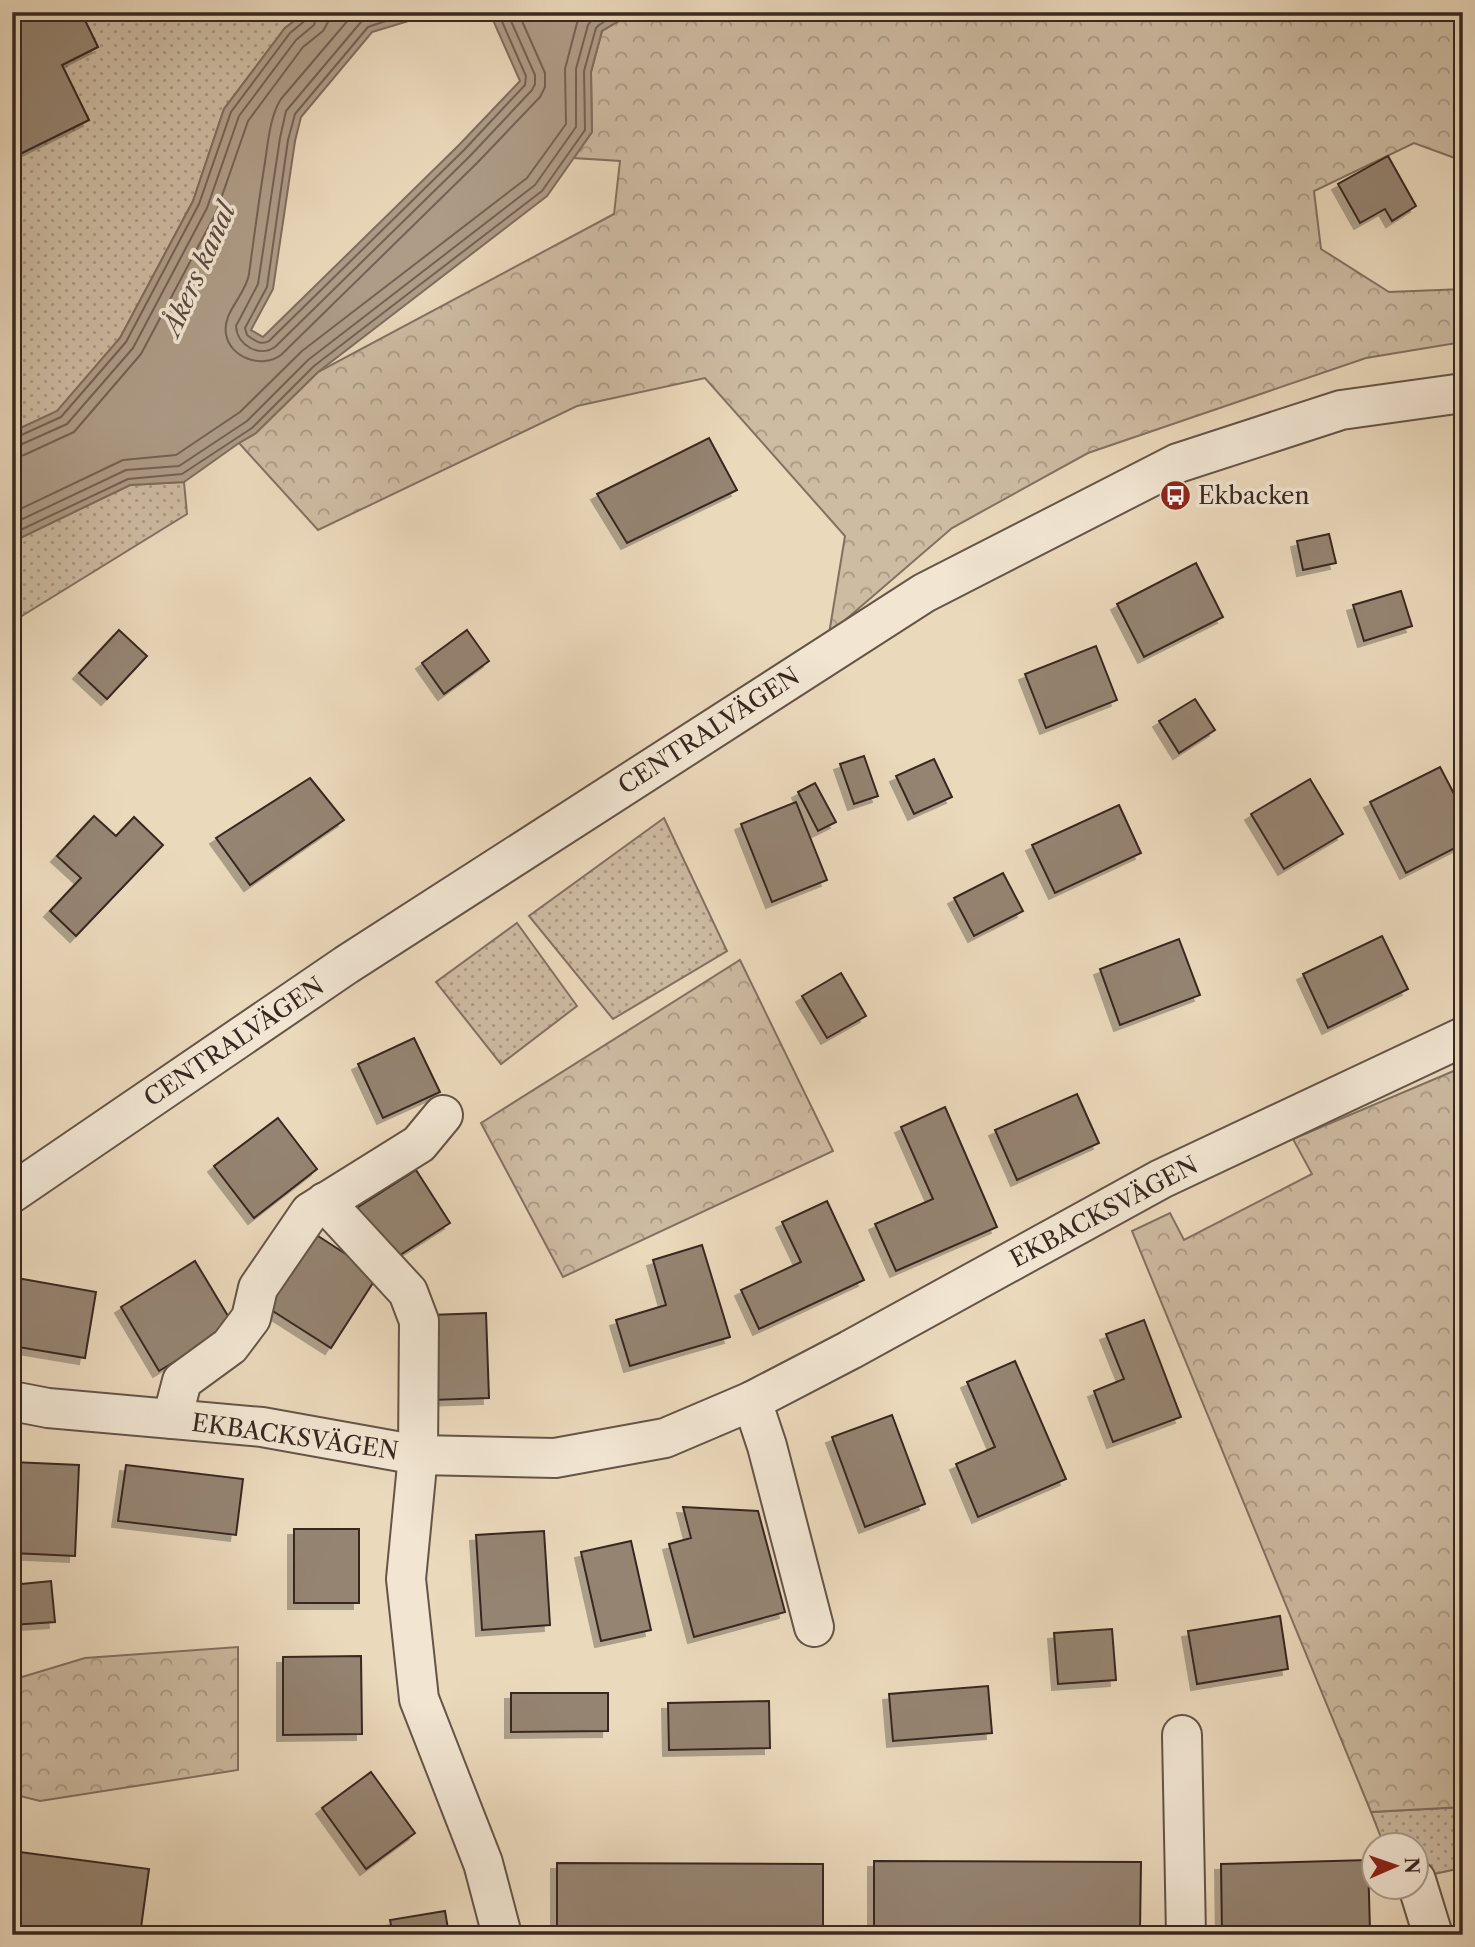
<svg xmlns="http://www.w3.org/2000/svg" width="1475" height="1947" viewBox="0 0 1475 1947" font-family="'Libre Caslon Text',serif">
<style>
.green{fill:url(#green-dots);stroke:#827162;stroke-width:2}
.forest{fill:url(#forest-crowns);stroke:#827162;stroke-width:2}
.water{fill:#ae9c87;stroke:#7f6d5e;stroke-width:2}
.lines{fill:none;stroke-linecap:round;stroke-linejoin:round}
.shore{stroke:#736254;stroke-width:2}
.building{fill:#958472;stroke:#382721;stroke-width:2;filter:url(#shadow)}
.minor-casing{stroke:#655448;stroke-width:42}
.minor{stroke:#f2e6d3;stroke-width:38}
.labels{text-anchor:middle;stroke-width:7;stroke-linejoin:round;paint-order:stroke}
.poi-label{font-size:24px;fill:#382721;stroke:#f2e6d3;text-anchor:start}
.street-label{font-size:24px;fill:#382721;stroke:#f2e6d3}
.water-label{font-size:26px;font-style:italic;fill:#5b4a40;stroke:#f2e6d3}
</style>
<defs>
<pattern id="green-dots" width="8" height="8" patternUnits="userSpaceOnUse" patternTransform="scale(1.75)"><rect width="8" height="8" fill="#cdbba2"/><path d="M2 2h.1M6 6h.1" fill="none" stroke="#a79884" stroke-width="1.8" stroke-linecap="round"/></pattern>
<pattern id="forest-crowns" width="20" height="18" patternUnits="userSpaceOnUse" patternTransform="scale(1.75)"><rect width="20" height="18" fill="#cdbba2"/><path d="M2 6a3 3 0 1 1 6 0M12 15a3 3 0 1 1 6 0" fill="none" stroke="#a79884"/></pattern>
<filter id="shadow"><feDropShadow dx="-6" dy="6" stdDeviation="0" flood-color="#0004"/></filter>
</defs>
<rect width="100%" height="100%" fill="#ebd9bc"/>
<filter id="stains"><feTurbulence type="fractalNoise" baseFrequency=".00286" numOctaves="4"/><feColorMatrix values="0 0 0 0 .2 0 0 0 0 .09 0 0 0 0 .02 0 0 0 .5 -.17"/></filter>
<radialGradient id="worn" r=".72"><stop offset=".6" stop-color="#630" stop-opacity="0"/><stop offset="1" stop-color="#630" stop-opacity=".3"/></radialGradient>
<g class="green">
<path d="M81,12H306L285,28L224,109L193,201L120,338L57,412L12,432V158L89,120L62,65L98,47Z"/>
<path d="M184,482L187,514L12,622V542L130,485Z"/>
<path d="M664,818L727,951L613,1019L529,916Z"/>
<path d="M517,923L577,1006L501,1064L436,982Z"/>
<path d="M1463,1807V1886L1457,1869L1416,1878V1846L1384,1845L1371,1812Z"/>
</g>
<g class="forest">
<path d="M634,12H1463V161L1414,143L1314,191L1321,249L1389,292L1463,289V342L1366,358L1088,453L952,528L829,634L845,536L705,378L577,406L318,530L239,443L256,433L318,372L614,214L620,161L574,158L592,132L591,72L602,31Z"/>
<path d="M740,960L833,1151L563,1277L481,1123Z"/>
<path d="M1463,1067V1807L1371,1812L1132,1231L1170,1213L1184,1240L1312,1174L1293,1139Z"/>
<path d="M238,1647V1770L40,1801L12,1794V1680L85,1658Z"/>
</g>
<path class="water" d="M306,12H428L415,19L372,32L301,117L295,141L273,289L251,330L263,337L459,145L520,81L493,20L465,12H634L602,31L591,72L592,132L547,196L318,372L256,433L239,443L184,482L130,485L12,542V432L57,411L120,338L193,201L224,109L285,28Z"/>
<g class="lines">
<g class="shore">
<path d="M355,12L281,99C270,116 268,142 265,162C259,199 254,237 249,274C246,295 222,312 226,334C230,358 262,369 281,355L477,163L540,97L545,87V73L518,12"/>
<path d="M383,12L366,18L361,22L286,111L280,138L258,284L236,326C237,345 259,358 275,347L470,156L532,90L535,84V75L507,12"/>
<path d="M412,12L368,27L295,114L288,140L267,287L245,328L247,335C254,340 261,346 269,341L464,150L525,85L526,76L500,17L493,12"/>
<path d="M12,438L17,437L61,417L126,342L199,204L231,112L290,33L307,19L309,12"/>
<path d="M12,446L20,445L67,424L133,348L207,208L239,116L296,40L314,25L318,12"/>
<path d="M12,457L24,455L74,432L141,354L216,213L248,121L303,47L323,31L328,22L329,12"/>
<path d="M12,513L123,460L176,455L240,412L302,351L527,178L566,124L565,69L577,23L584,12"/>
<path d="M12,524L126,470L179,466L247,421L308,360L535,185L576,127V69L588,25L593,18L603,12"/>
<path d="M12,534L128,479L182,474L252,428L314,366L542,191L585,130L584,71L596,28L599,25L620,12"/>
</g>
</g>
<g class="building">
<path d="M12,12H81L98,47L62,65L89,120L12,158Z"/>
<path d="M1388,156L1416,206L1392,221L1385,209L1360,223L1338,184Z"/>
<path d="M709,438L737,490L627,543L597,494Z"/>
<path d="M1329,534L1336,563L1303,570L1297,541Z"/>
<path d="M1196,563L1223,617L1144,657L1117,604Z"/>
<path d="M1401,591L1412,626L1364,641L1353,605Z"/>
<path d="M119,630L147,656L107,699L79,673Z"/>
<path d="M467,630L489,661L444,694L422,663Z"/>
<path d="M1096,646L1117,700L1046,728L1025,674Z"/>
<path d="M1195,699L1215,730L1179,753L1159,721Z"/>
<path d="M864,756L878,796L854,804L840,764Z"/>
<path d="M934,759L952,797L914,814L896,776Z"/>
<path d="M1440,767L1463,811V844L1406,873L1370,802Z"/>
<path d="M310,778L344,820L250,885L216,838Z"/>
<path d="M1310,779L1343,834L1284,869L1251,814Z"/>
<path d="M815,783L836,822L818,831L798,792Z"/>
<path d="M796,802L827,880L772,902L741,824Z"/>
<path d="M1119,805L1141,853L1055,893L1032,845Z"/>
<path d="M94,816L116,836L134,817L163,845L76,936L50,911L81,878L57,856Z"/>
<path d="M1003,873L1023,911L974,936L954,898Z"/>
<path d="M1382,936L1408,989L1328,1028L1303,974Z"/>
<path d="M1179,939L1200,995L1120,1025L1100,969Z"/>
<path d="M841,973L866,1016L827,1038L802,996Z"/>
<path d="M414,1038L440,1092L383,1118L358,1064Z"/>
<path d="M1077,1094L1099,1143L1017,1180L995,1130Z"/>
<path d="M945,1107L997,1227L896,1271L875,1224L933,1199L901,1127Z"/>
<path d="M278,1118L317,1169L254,1218L214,1166Z"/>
<path d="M416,1170L450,1223L386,1264L352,1211Z"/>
<path d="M827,1201L864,1280L759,1329L741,1290L801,1262L782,1222Z"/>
<path d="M315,1234L378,1275L331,1348L268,1308Z"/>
<path d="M702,1245L730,1337L630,1366L616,1320L666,1305L653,1260Z"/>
<path d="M195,1261L234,1326L159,1371L121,1307Z"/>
<path d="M17,1278L96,1292L85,1358L12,1346V1308Z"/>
<path d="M486,1313L489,1398L431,1400L429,1315Z"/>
<path d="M1144,1320L1181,1417L1113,1442L1094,1391L1124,1379L1106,1334Z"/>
<path d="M1015,1361L1066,1479L978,1517L956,1464L995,1447L967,1382Z"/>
<path d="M892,1415L925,1504L865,1527L832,1437Z"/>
<path d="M12,1462L79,1465L75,1556L12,1553Z"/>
<path d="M126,1465L243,1479L236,1535L118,1521Z"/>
<path d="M683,1507L758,1511L785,1612L694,1637L669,1544L691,1538Z"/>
<rect x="294" y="1529" width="65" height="74"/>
<path d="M544,1531L550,1625L482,1630L476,1535Z"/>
<path d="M631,1541L651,1630L601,1641L581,1552Z"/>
<path d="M51,1581L55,1622L12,1625V1585Z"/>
<path d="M1280,1616L1288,1669L1197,1684L1188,1631Z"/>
<path d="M1112,1629L1116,1680L1058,1684L1054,1633Z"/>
<path d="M361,1656L362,1734L283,1735V1657Z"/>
<path d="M988,1686L992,1733L893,1741L889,1694Z"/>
<path d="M511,1693H608V1731L511,1732Z"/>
<path d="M769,1701L770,1748L669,1750L668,1703Z"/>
<path d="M371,1772L415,1833L366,1869L322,1808Z"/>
<path d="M12,1851L149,1869L140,1935H12Z"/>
<path d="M1368,1860L1370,1931L1222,1935L1221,1864Z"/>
<path d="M874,1861L1141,1862L1140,1930L874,1929Z"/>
<path d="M557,1863L823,1864V1932H557Z"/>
<path d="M445,1911L449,1935H393L390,1920Z"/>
</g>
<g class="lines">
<defs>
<g id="minor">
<path d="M12,1193L346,965L924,593L1178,463L1341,410L1463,393"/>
<path d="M325,1202L408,1292L419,1321L418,1455L406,1579L419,1699L483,1863L502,1935"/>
<path d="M12,1401L48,1408L262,1427L418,1455L555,1458L665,1438L752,1401L850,1350L1161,1179L1463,1037"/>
<path d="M752,1401L767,1446L814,1627"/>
<path d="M172,1419L182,1381L230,1346L251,1318L258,1288L310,1212L419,1144L443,1115"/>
<path d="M1182,1735L1186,1935"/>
<path d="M1416,1880L1433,1935"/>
</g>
</defs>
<use href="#minor" class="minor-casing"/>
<use href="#minor" class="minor"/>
</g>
<defs>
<symbol id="bus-disc" viewBox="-11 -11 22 22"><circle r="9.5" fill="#8f2418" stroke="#f2e6d3"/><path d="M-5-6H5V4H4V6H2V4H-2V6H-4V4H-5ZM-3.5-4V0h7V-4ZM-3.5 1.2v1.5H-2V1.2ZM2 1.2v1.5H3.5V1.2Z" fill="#fff"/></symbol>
</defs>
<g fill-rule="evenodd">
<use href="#bus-disc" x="1158" y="478" width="35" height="35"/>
</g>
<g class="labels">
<g class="poi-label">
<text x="1198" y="504">Ekbacken</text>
</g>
<g class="street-label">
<text transform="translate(709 731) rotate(-33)" y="8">CENTRALVÄGEN</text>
<text transform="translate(234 1042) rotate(-34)" y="8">CENTRALVÄGEN</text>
<text transform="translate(1104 1212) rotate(-28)" y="8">EKBACKSVÄGEN</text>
<text transform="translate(295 1437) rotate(8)" y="8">EKBACKSVÄGEN</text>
</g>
<g class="water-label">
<text transform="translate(199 269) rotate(-66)" y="9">Åkers kanal</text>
</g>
</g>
<rect width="1475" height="1947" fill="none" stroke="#ebd9bc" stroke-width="42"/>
<rect x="14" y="14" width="1447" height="1919" fill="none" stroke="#382721" stroke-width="3.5"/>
<rect x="21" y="21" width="1433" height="1905" fill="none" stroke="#382721" stroke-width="2"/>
<g transform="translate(1395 1866) rotate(88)"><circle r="33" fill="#f2e6d3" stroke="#a89a8c" stroke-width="2"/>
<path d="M0-5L12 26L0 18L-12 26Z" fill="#8f2418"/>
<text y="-10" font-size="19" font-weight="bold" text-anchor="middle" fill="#382721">N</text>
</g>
<rect width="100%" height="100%" filter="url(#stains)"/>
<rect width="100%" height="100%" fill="url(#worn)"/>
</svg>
